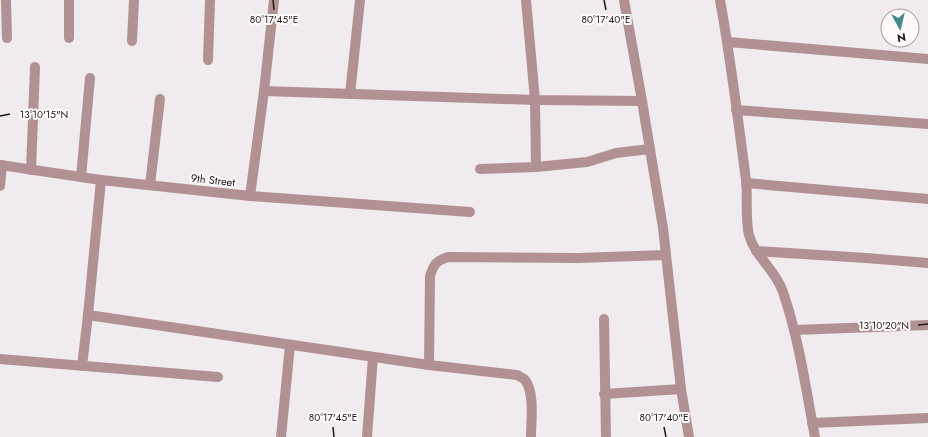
<svg xmlns="http://www.w3.org/2000/svg" width="928" height="437" viewBox="0 0 928 437" font-family="Jost,sans-serif">
<style>
.lines{fill:none;stroke-linecap:round;stroke-linejoin:round}
.minor{stroke:#b29195;stroke-width:10}
.tertiary{stroke:#b29195;stroke-width:10}
.ticks{fill:none;stroke:#1b1919;stroke-width:1.5}
.labels{text-anchor:middle;stroke-width:4;stroke-linejoin:round;paint-order:stroke}
.street-label{font-size:11px;fill:#1b1919;stroke:#fef9f9}
.ticks-label{font-size:10px;text-anchor:middle;fill:#1b1919;stroke:#fef9f9;stroke-width:4;stroke-linejoin:round;paint-order:stroke}
</style>
<rect width="100%" height="100%" fill="#f0ebec"/>
<g class="lines">
<g class="minor">
<path d="M6,0L7,38"/>
<path d="M526,0L535,100L536,167"/>
<path d="M720,0C731,60 738,120 746,180C748,198 745,218 749,235C755,257 776,270 783,292C799,339 806,389 815,437"/>
<path d="M69,38V0"/>
<path d="M132,41L134,0"/>
<path d="M728,42L928,59"/>
<path d="M208,60L210,0"/>
<path d="M264,91L535,100L642,101"/>
<path d="M350,94L360,0"/>
<path d="M736,110L928,124"/>
<path d="M0,165L101,180L250,196L470,212"/>
<path d="M480,169L536,167L587,162L616,153L650,149"/>
<path d="M31,170L35,67"/>
<path d="M81,177L90,78"/>
<path d="M746,183L928,199"/>
<path d="M150,185L160,99"/>
<path d="M0,186L2,165"/>
<path d="M250,196L264,91L274,0"/>
<path d="M756,251L866,258L928,263"/>
<path d="M88,315L429,365L430,276C434,264 436,261 448,257L578,258L666,255"/>
<path d="M604,319L606,437"/>
<path d="M794,330L928,325"/>
<path d="M0,359L218,377"/>
<path d="M429,365L517,375C519,376 523,378 525,380C535,392 531,422 531,437"/>
<path d="M82,366L88,315L101,180"/>
<path d="M604,394L681,389"/>
<path d="M812,423L928,418"/>
<path d="M281,437L290,345"/>
<path d="M367,437L373,357"/>
</g>
<path class="tertiary" d="M624,0L642,101L663,228L681,389L689,437"/>
</g>
<path class="ticks" d="M273,0L274,10M604,0L606,10M0,116L10,114M918,325L928,324M333,427L334,437M664,427L666,437"/>
<g class="labels">
<g class="street-label">
<text transform="translate(213 180) rotate(6)" y="4">9th Street</text>
</g>
</g>
<g class="ticks-label">
<text x="274" y="23">80°17'45"E</text>
<text x="606" y="23">80°17'40"E</text>
<text x="44" y="118">13°10'15"N</text>
<text x="884" y="329">13°10'20"N</text>
<text x="333" y="421">80°17'45"E</text>
<text x="664" y="421">80°17'40"E</text>
</g>
<g transform="translate(900 28) rotate(172)"><circle r="19" fill="#fef9f9" stroke="#a39f9f"/>
<path d="M0-3L7 15L0 10L-7 15Z" fill="#428a8d"/>
<text y="-6" font-size="11" font-weight="bold" text-anchor="middle" fill="#1b1919">N</text>
</g>
</svg>
